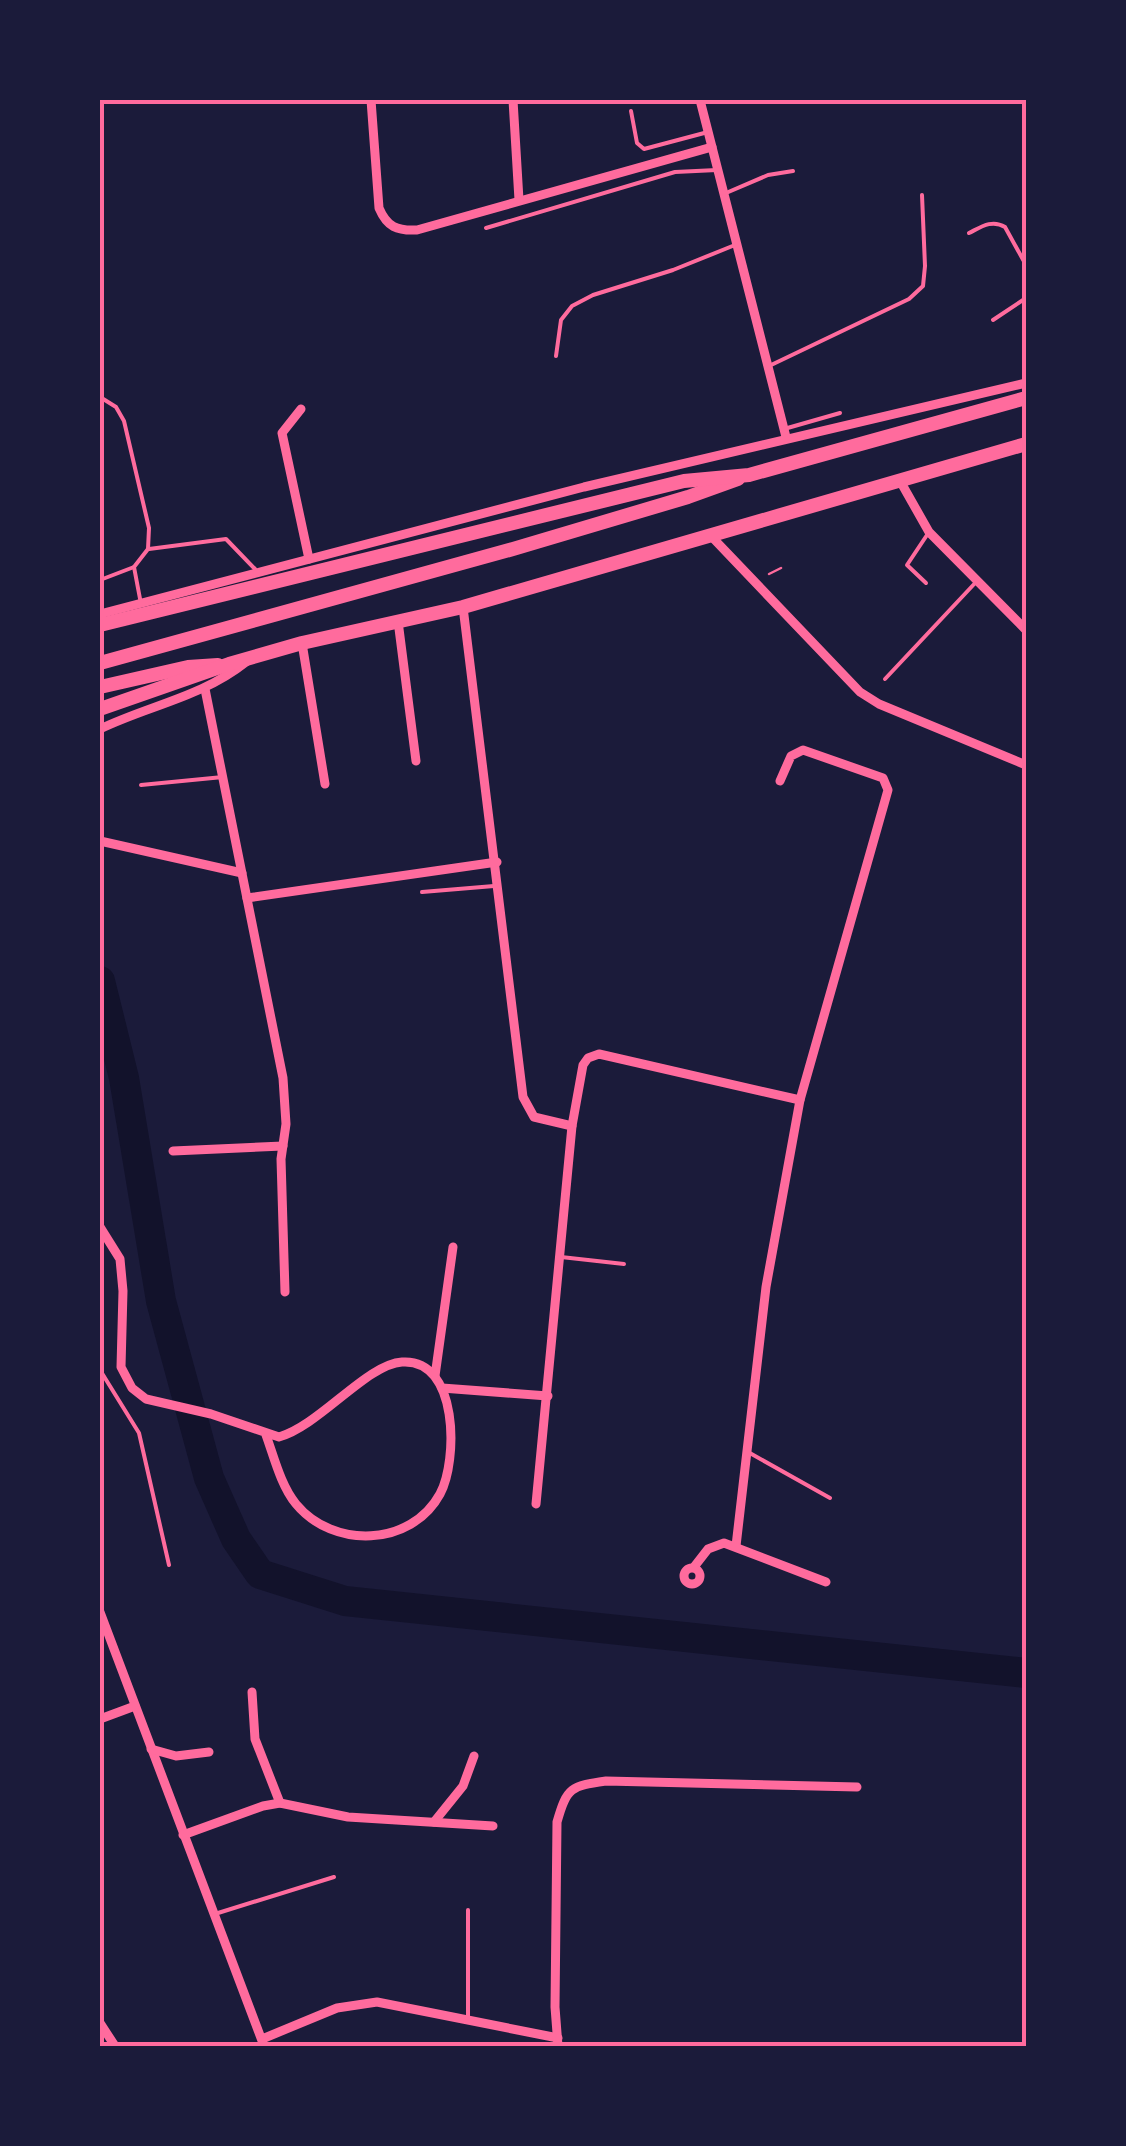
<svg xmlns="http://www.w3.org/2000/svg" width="1126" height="2146" viewBox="0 0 1126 2146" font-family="Commissioner,sans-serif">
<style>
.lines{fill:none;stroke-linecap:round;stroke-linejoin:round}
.river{stroke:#12122b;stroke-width:30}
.path{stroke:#ff6b9d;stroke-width:2.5}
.service{stroke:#ff6b9d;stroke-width:4}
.minor{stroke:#ff6b9d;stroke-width:9}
.primary{stroke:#ff6b9d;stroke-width:14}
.trunk{stroke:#ff6b9d;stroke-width:14}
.neatline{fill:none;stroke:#ff6b9d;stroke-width:4}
</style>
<rect width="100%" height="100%" fill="#1b1b3a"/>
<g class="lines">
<path class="river" d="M100,981L124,1078L161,1301L209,1478L236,1539L260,1574L345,1601L1026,1673"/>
<path class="path" d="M769,574L781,568"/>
<g class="service">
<path d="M631,111L637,143L644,149L708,132"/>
<path d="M726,193L768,175L793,171"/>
<path d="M486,228L675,172L717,170"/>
<path d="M969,233C981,227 992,219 1005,227L1026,265"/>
<path d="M993,320L1026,298"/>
<path d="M556,356L561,320L572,306L593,295L673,270L735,245"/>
<path d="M769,366L909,299L923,286L925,266L922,195"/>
<path d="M100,397L116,407L124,421L149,528L148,549L134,567L141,604"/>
<path d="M784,429L840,413"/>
<path d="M149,549L226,539L255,569"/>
<path d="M100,580L134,567"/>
<path d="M926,583L907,565L929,532"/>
<path d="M885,679L977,581"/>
<path d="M141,785L223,777"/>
<path d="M422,892L494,886"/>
<path d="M561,1257L624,1264"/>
<path d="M100,1370L139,1433L169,1565"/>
<path d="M748,1452L830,1498"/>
<path d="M468,1910V2019"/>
<path d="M218,1913L334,1877"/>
</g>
<g class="minor">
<path d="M371,100L379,208C387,227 397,231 417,230L712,147"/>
<path d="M513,100L519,200"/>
<path d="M700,100L786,437"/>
<path d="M301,409L282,433L309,559"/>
<path d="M899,479L929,532L1026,630"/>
<path d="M711,536L860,692L879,704L1026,765"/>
<path d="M463,607L523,1097L534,1117L572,1126"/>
<path d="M100,614L584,487L1026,383"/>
<path d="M398,621L416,761"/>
<path d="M302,643L325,784"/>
<path d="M205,689L283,1078L286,1124L281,1159L285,1292"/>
<path d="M100,729C150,705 202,697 246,662"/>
<path d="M100,841L242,873"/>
<path d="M247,898L497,862"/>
<path d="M173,1151L283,1146"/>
<path d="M100,1227L120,1259L123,1291L121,1367L132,1388L146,1399L211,1414L279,1437C319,1426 367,1364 402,1362C459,1358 458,1461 440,1494C411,1547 333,1549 296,1504C281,1486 274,1457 266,1435"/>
<path d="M435,1376L453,1247"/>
<path d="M442,1388L548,1396"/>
<path d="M536,1504L572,1126L583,1065L588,1058L599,1054L800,1100"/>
<path d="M736,1546L766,1287L800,1100L888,790L883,778L803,750L791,756L780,781"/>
<path d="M694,1567L708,1549L724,1543L826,1582"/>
<circle cx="692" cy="1576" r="8"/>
<path d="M100,1612L264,2046"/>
<path d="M252,1692L255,1739L280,1803"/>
<path d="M100,1719L135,1706"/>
<path d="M151,1749L176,1756L209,1752"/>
<path d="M434,1822L463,1786L474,1756"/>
<path d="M183,1835L263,1806L280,1803L348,1817L493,1826"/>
<path d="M100,2023L115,2046"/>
<path d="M262,2039L337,2008L377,2002L558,2038"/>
<path d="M558,2046L555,2007L557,1822C567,1787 571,1786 606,1781L857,1787"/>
</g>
<g class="primary">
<path d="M100,663L513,549L688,497L738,479"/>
<path d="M100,687L188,667L218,665"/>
</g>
<g class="trunk">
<path d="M100,625L684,481L749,475L1026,398"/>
<path d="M100,709L229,664L302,643L463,607L1026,444"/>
</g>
</g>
<rect width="1126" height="2146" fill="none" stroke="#1b1b3a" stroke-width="205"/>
<rect x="102" y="102" width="922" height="1942" class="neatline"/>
</svg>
